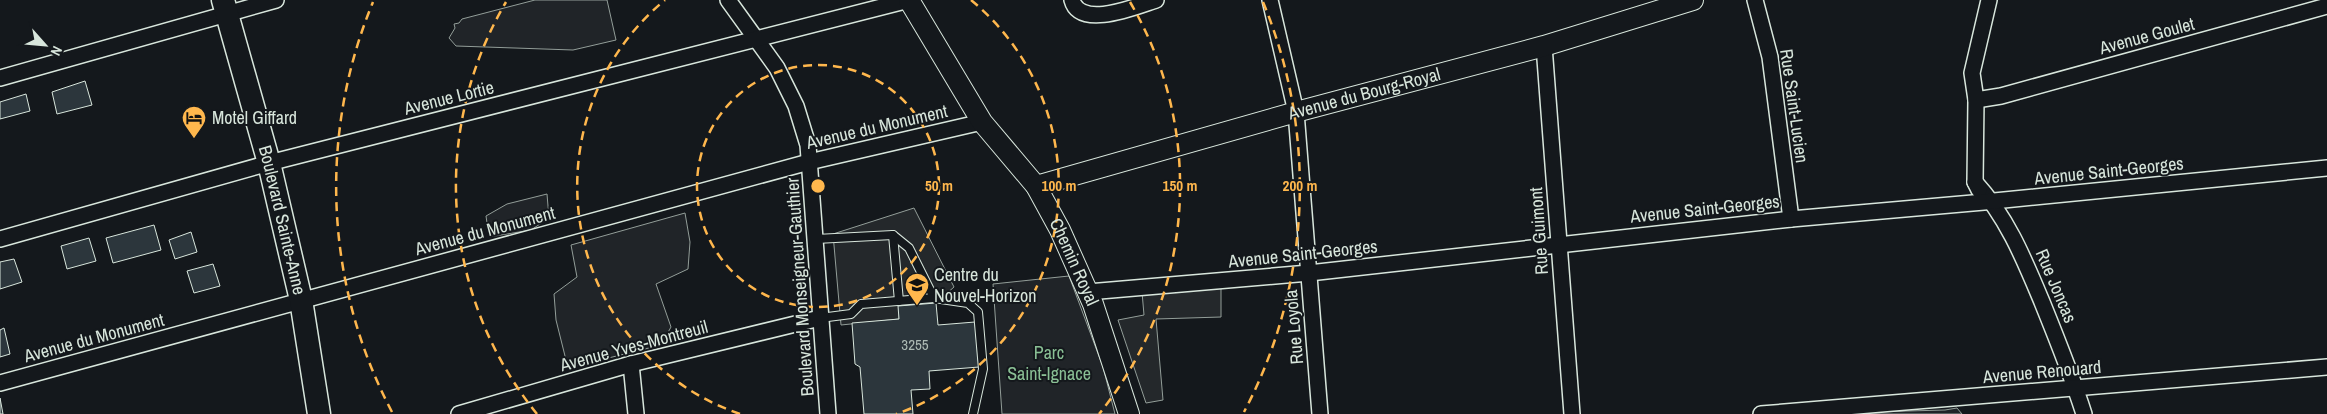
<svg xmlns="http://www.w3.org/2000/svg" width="2327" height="414" viewBox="0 0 2327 414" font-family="'Archivo Narrow',sans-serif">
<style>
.green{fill:#202428;stroke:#939e99}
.parking{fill:#24282b;stroke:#939e99}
.building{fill:#2c363c;stroke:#d8e6dc}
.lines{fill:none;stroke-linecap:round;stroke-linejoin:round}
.lane-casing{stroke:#d8e6dc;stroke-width:10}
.street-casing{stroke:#d8e6dc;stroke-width:18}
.secondary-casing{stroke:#d8e6dc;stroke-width:22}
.primary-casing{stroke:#d8e6dc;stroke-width:25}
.lane{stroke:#14181c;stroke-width:8}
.street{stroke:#14181c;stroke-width:15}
.secondary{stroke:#14181c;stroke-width:20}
.primary{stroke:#14181c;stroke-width:22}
.ring{fill:none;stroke:#ffb74d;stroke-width:2.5;stroke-dasharray:9 6}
.labels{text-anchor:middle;stroke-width:4;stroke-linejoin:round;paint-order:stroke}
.number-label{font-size:15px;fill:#adbab4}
.street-label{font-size:18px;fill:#d8e6dc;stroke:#14181c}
.poi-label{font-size:18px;fill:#d8e6dc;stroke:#14181c;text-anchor:start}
.park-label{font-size:18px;fill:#8ac095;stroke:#14181c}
.centre{fill:#ffb74d;stroke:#14181c;stroke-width:2.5}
.ring-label{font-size:15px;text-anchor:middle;font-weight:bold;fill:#ffb74d;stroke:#14181c;stroke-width:4;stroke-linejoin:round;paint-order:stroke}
</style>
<rect width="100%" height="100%" fill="#14181c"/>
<g class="green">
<path d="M535,0H607L616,40L573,50L456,46L449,38L455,28L454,24L459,23L462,19Z"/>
<path d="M547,194L549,218L531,230L489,237L486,216L507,204Z"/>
<path d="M685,213L690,242L688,269L656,284L671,327L661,345L568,368L556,320L554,294L577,277L571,245Z"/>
<path d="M1069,276L1103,367L1115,414H1002L993,284Z"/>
<path d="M1957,408L1962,414H1793L1945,410Z"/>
</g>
<g class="parking">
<path d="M914,208L954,287L936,303L899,306V319L841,325L833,234Z"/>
<path d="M1221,287V317L1156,319L1163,400L1146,403L1118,320L1144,315L1142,292Z"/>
</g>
<g class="building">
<path d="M85,81L92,105L57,114L52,92Z"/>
<path d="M26,94L30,111L0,119V102Z"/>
<path d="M154,225L161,250L113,263L106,238Z"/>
<path d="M191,232L197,252L175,259L169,240Z"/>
<path d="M89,238L96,261L67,269L61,246Z"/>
<path d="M14,259L22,282L0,289V262Z"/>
<path d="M213,264L220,286L194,293L187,271Z"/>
<path d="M936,303L938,325L975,322L979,367L929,371L930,389L911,390L913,414H864L860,367L855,364L852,323L899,319L898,306Z"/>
<path d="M4,328L10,354L0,357V330Z"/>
<path d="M0,398L3,414H0Z"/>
</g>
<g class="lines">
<defs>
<g id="lane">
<path d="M893,235L899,301"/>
<path d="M816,239L893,235L909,248L934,298L968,303L978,312L983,369L973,414"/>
<path d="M820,318L851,314L861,304L934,298"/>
</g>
<g id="street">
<path d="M728,0L777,68L796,106L808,145L828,414"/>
<path d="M1072,0C1080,30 1137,6 1156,0"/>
<path d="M1270,0L1296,112L1320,414"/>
<path d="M1755,0L1770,57L1791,219"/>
<path d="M1544,46L1572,414"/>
<path d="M0,78L276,0"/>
<path d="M1976,100L2001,96L2327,6"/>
<path d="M1975,182C2007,217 2024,259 2042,302C2057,339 2072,376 2084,414"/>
<path d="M1979,190L1975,182L1976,100L1972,73L1989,0"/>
<path d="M0,239L269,163L909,0"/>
<path d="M1088,292L1309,273L1791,219L1984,202L2327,168"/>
<path d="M631,364L636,414"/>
<path d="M0,383L809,162L982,122"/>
<path d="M459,414L631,364L820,318"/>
<path d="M1761,414L2327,367"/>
</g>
<g id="secondary">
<path id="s1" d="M909,0L982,122L1036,186L1060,230L1093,304L1129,414"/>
<path id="s2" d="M1036,186L1296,112L1544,46L1693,0"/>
</g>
<g id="primary">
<path id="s3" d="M223,0L269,163L301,300L319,414"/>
</g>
</defs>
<use href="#lane" class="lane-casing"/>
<use href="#street" class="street-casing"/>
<use href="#secondary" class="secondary-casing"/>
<use href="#primary" class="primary-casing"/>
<use href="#lane" class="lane"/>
<use href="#street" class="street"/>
<use href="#secondary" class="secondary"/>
<use href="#primary" class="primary"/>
</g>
<g class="ring">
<circle cx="818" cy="186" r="121"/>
<path d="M740 414A241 241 0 0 1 665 0M971 0A241 241 0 0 1 896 414"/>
<path d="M537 414A362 362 0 0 1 506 2M1130 2A362 362 0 0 1 1099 414"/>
<path d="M392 412A482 482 0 0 1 373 2M1263 2A482 482 0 0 1 1244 412"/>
</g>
<defs>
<symbol id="hotel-pin" viewBox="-11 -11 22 30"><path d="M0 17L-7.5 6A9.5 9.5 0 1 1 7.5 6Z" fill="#ffb74d" stroke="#14181c"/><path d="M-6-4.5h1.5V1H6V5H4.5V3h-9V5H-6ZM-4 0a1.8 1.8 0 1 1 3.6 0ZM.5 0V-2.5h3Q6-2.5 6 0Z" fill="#111"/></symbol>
<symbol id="school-pin" viewBox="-11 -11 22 30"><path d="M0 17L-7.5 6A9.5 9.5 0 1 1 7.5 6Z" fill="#ffb74d" stroke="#14181c"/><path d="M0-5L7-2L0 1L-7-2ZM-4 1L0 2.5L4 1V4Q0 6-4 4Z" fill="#111"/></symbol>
</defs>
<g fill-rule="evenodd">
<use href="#hotel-pin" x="180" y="104" width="28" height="38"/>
<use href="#school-pin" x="903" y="271" width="28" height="38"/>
</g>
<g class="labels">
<g class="number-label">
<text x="915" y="350">3255</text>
</g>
<g class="street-label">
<text transform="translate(2147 36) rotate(-15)" y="6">Avenue Goulet</text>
<text dy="6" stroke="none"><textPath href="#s2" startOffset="341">Avenue du Bourg-Royal</textPath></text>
<text transform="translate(449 98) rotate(-14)" y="6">Avenue Lortie</text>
<text transform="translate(1794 106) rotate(82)" y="6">Rue Saint-Lucien</text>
<text transform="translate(877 127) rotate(-13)" y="6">Avenue du Monument</text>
<text transform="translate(2109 171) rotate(-6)" y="6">Avenue Saint-Georges</text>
<text transform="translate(1705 209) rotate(-6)" y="6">Avenue Saint-Georges</text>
<text dy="6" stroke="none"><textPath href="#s3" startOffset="228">Boulevard Sainte-Anne</textPath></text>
<text transform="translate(485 231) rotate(-15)" y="6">Avenue du Monument</text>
<text transform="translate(1539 231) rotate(-94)" y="6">Rue Guimont</text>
<text transform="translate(1303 254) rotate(-6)" y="6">Avenue Saint-Georges</text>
<text dy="6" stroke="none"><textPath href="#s1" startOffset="311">Chemin Royal</textPath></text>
<text transform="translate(2056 286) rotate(67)" y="6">Rue Joncas</text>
<text transform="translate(800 287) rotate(-94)" y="6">Boulevard Monseigneur-Gauthier</text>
<text transform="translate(1294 327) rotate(-95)" y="6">Rue Loyola</text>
<text transform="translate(94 338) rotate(-15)" y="6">Avenue du Monument</text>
<text transform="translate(634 346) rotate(-15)" y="6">Avenue Yves-Montreuil</text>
<text transform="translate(2042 372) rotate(-5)" y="6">Avenue Renouard</text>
</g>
<g class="poi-label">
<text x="212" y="124">Motel Giffard</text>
<text x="934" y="281">Centre du<tspan x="934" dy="21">Nouvel-Horizon</tspan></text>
</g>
<g class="park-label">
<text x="1049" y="359">Parc<tspan x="1049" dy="21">Saint-Ignace</tspan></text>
</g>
</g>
<circle cx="818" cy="186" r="8" class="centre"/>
<g class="ring-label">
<text x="939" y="191">50 m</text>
<text x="1059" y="191">100 m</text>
<text x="1180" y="191">150 m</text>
<text x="1300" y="191">200 m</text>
</g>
<g transform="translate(45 45) rotate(117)" stroke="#14181c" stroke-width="4" paint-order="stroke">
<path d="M0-4L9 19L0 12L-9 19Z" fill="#d8e6dc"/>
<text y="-8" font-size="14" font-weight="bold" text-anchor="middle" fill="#d8e6dc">N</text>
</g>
</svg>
